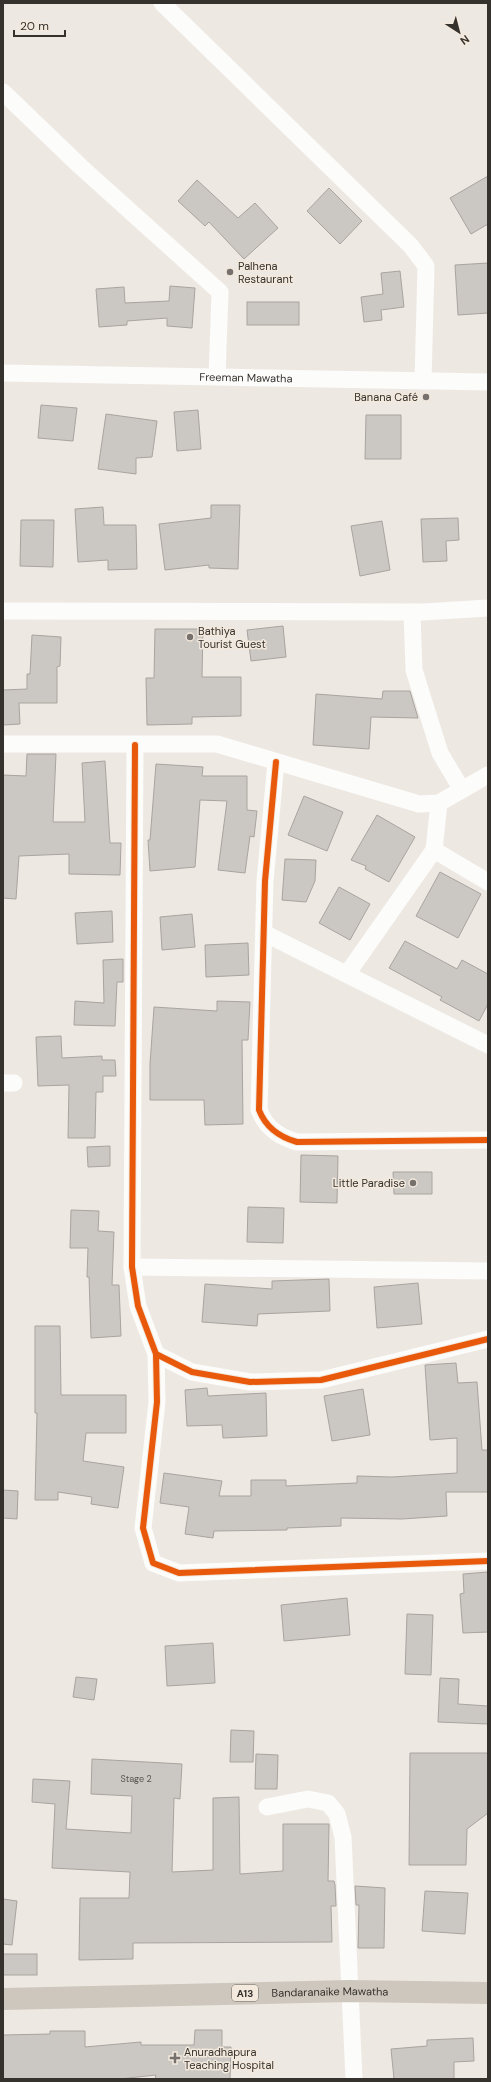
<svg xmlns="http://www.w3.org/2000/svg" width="491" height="2082" viewBox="0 0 491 2082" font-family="'DM Sans',sans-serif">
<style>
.building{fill:#cbc7c2;stroke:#a9a49f}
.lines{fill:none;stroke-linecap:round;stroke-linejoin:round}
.minor{stroke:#fcfcfb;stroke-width:17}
.highway{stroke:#cec7be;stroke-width:22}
.cycleway-casing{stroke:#f3e9dd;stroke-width:8}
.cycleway{stroke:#e8590c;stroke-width:6}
.poi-dot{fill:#76716c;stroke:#f3e9dd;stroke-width:1.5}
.labels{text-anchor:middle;stroke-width:3;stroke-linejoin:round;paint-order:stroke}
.number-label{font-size:9px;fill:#5a5652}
.shield{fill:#f3e9dd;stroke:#6e6861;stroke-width:1}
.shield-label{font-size:10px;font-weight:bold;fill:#35312c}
.poi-label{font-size:11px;fill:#35312c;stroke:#f3e9dd;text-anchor:start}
.street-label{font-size:11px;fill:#35312c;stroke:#f3e9dd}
</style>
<rect width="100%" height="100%" fill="#eee8e2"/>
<g class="building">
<path d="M488,176V224L471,234L450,198Z"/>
<path d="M197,180L238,218L255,203L278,228L244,259L209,222L205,226L178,201Z"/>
<path d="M329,188L362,221L340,244L307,211Z"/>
<path d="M488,263V313L458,315L455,265Z"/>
<path d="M400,271L404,307L381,310L382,320L364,322L361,297L383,294L381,273Z"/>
<path d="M170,286L195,288L192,328L167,326V318L127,321V325L99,327L96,289L124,287L125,303L169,301Z"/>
<rect x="247" y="302" width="52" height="23"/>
<path d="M41,405L77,408L73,441L38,438Z"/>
<path d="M198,410L201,449L177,451L174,412Z"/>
<path d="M106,414L157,421L152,457L136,458V474L98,469Z"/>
<path d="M366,415H401V459H365Z"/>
<path d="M211,505H240L238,569L209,568V565L165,570L159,524L211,518Z"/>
<path d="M103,507L104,525H136L137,569L108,570V560L78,562L75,509Z"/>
<path d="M458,518L459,540L446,541L447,561L423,562L421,519Z"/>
<path d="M21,520H54L53,567L20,566Z"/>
<path d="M382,521L390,570L360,576L351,526Z"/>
<path d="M283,626L286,657L251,661L247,630Z"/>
<path d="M155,629H203L202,677H241V716L192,717V724L147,725L146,678H154Z"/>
<path d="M32,635L61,637L60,666L57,667V703H19L20,724L3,725V690L27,689V674H30Z"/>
<path d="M383,691H410L418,718L371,717L369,749L313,745L316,694L382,699Z"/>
<path d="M27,754H56L53,822H85L82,763L105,761L110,843H121L120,875L69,874V854L19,856L16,899L3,898V775L26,776Z"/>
<path d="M156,764L203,767L202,776H247V810L257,811L254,837L250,836L245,873L218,870L227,801L200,800L195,867L150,871L148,840H150Z"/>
<path d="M304,796L343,812L327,851L288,835Z"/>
<path d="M377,815L415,837L389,882L365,869L366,866L351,860Z"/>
<path d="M285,859L316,860L315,881L306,902L282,900Z"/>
<path d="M440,872L481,894L458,938L416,916Z"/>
<path d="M339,887L370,904L350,940L319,923Z"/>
<path d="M112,911L113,942L77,944L75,913Z"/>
<path d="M192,914L195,947L162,950L160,917Z"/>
<path d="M405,941L457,969L462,960L488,974V1004L479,1021L440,1000L442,997L389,968Z"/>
<path d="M248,943L249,975L206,977L205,945Z"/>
<path d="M123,959V982H117L115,1026L74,1025L75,1001L104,1003L103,960Z"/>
<path d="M217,1001L250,1002L248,1040H242L243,1124L205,1125L204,1100H150V1064L154,1007L217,1011Z"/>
<path d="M61,1036L62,1058L102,1056V1060H115L116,1076H103V1092H96L95,1138H68L69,1085L38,1086L36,1037Z"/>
<path d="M110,1146V1166L88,1167L87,1147Z"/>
<path d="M301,1155L338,1156L337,1203L300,1202Z"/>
<path d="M393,1172H432V1194H394Z"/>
<path d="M248,1207L284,1208L283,1243L247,1242Z"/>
<path d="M71,1210L99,1211L98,1231L114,1232L112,1285H119L121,1336L91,1338L89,1277H87L88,1248H70Z"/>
<path d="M329,1279L330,1311L258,1314L257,1326L202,1322L205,1284L272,1289V1281Z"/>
<path d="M418,1283L422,1324L377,1328L374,1287Z"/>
<path d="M35,1326H60L61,1395H126V1433H86L83,1461L124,1467L118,1508L91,1504L92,1497L58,1492V1500H35L37,1413H35Z"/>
<path d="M456,1363L458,1383L477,1382L482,1450H488V1492H446L447,1516L402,1519L341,1518V1526L287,1528V1530L214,1531L213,1538L185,1534L189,1507L160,1503L164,1473L222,1481L219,1496H251V1480H286V1486L357,1483V1476L392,1477L457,1473V1438L430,1440L425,1365Z"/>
<path d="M207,1388L208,1396L266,1393L267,1436L223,1438L222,1425L187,1426L185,1390Z"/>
<path d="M363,1389L370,1435L332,1441L324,1396Z"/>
<path d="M3,1490L18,1491L17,1519L3,1518Z"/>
<path d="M488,1572V1632L463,1633L460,1594L464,1593L463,1574Z"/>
<path d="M347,1598L350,1635L284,1641L281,1605Z"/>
<path d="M407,1614L433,1615L431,1675L405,1674Z"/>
<path d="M213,1643L215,1683L167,1686L165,1646Z"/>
<path d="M76,1677L97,1679L94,1700L73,1697Z"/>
<path d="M440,1678L459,1679L458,1704L488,1706V1724L438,1722Z"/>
<path d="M231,1730L254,1731L253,1762H230Z"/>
<path d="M410,1753H488V1813L467,1829L466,1865H409Z"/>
<path d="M256,1754L278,1755L277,1789H255Z"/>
<path d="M92,1759L182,1764L180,1799L174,1798L172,1872L213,1870V1798L239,1797L240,1874L283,1871V1824H329L328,1881H334L335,1885L336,1906H331L332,1942L133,1943V1959L79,1960L80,1898H129L130,1872L52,1868L55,1804L32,1802L33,1779L70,1781L66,1829L131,1833L132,1796L91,1794Z"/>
<path d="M355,1886L385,1888L384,1948H358L359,1905H356Z"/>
<path d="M425,1891L468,1893L465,1934L422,1931Z"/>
<path d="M3,1899L17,1901L12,1945L3,1944Z"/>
<rect x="3" y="1954" width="34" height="21"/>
<path d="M195,2030H222V2047H231L230,2079H155L156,2075L120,2079H3V2035L50,2034V2031H85V2047L141,2042V2045H194Z"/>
<path d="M473,2038L474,2061L454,2062V2079H394L391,2049L427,2046V2040Z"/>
</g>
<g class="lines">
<g class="minor">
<path d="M162,3L411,246L426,266L423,381"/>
<path d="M3,92L81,167L220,292L217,377"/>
<path id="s1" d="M3,373L488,382"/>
<path d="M3,611L423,612L488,608"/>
<path d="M412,612L414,670L440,753L462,790"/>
<path d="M3,744H217L419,804L439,803L488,775"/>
<path d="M135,745L132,1267L138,1306L156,1354L192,1372L250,1382L321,1380L488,1339"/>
<path d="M276,762L265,881L259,1110C266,1128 279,1137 297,1142L488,1140"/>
<path d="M434,850L488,882"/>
<path d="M264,933L488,1045"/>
<path d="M347,974L434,850L439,803"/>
<path d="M3,1083H14"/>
<path d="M132,1267L488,1271"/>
<path d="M156,1354L157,1402L143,1528L153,1563L179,1573L488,1561"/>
<path d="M267,1807L308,1799L328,1803L337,1814L343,1837L354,2079"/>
</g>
<path class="highway" id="s2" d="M3,1999L349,1991L488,1993"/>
<defs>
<g id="cycleway">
<path d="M135,745L132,1267L138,1306L156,1354L192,1372L250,1382L321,1380L488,1339"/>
<path d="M276,762L265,881L259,1110C266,1128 279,1137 297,1142L488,1140"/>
<path d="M156,1354L157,1402L143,1528L153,1563L179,1573L488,1561"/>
</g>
</defs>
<use href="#cycleway" class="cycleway-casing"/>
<use href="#cycleway" class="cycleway"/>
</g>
<g class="poi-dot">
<circle cx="230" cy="272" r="4"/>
<circle cx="426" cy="397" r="4"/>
<circle cx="190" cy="637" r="4"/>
<circle cx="413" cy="1183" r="4"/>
<path d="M173 2052h4v4h4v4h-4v4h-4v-4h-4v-4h4z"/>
</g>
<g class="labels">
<g class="number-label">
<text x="136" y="1782">Stage 2</text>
</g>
<rect class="shield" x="232" y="1985" width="26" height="16" rx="3"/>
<g class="shield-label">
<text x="245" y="1997">A13</text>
</g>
<g class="poi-label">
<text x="238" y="270">Palhena<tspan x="238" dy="13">Restaurant</tspan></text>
<text x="418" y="401" text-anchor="end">Banana Café</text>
<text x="198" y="635">Bathiya<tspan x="198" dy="13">Tourist Guest</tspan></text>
<text x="405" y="1187" text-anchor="end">Little Paradise</text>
<text x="184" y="2056">Anuradhapura<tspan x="184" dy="13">Teaching Hospital</tspan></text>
</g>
<g class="street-label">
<text dy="4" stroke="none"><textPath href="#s1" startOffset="243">Freeman Mawatha</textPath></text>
<text dy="4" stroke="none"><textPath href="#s2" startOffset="327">Bandaranaike Mawatha</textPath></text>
</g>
</g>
<rect width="491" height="2082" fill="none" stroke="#35312c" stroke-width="8"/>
<g transform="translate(459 32) rotate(144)" stroke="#f3e9dd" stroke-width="3" paint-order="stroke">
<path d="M0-3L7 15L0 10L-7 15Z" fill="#35312c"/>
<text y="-6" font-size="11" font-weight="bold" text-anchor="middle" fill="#35312c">N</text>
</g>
<path d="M14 30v6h51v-6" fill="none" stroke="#35312c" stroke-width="2"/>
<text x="20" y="30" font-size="12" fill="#35312c" stroke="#f3e9dd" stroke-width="3" paint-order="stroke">20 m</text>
</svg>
